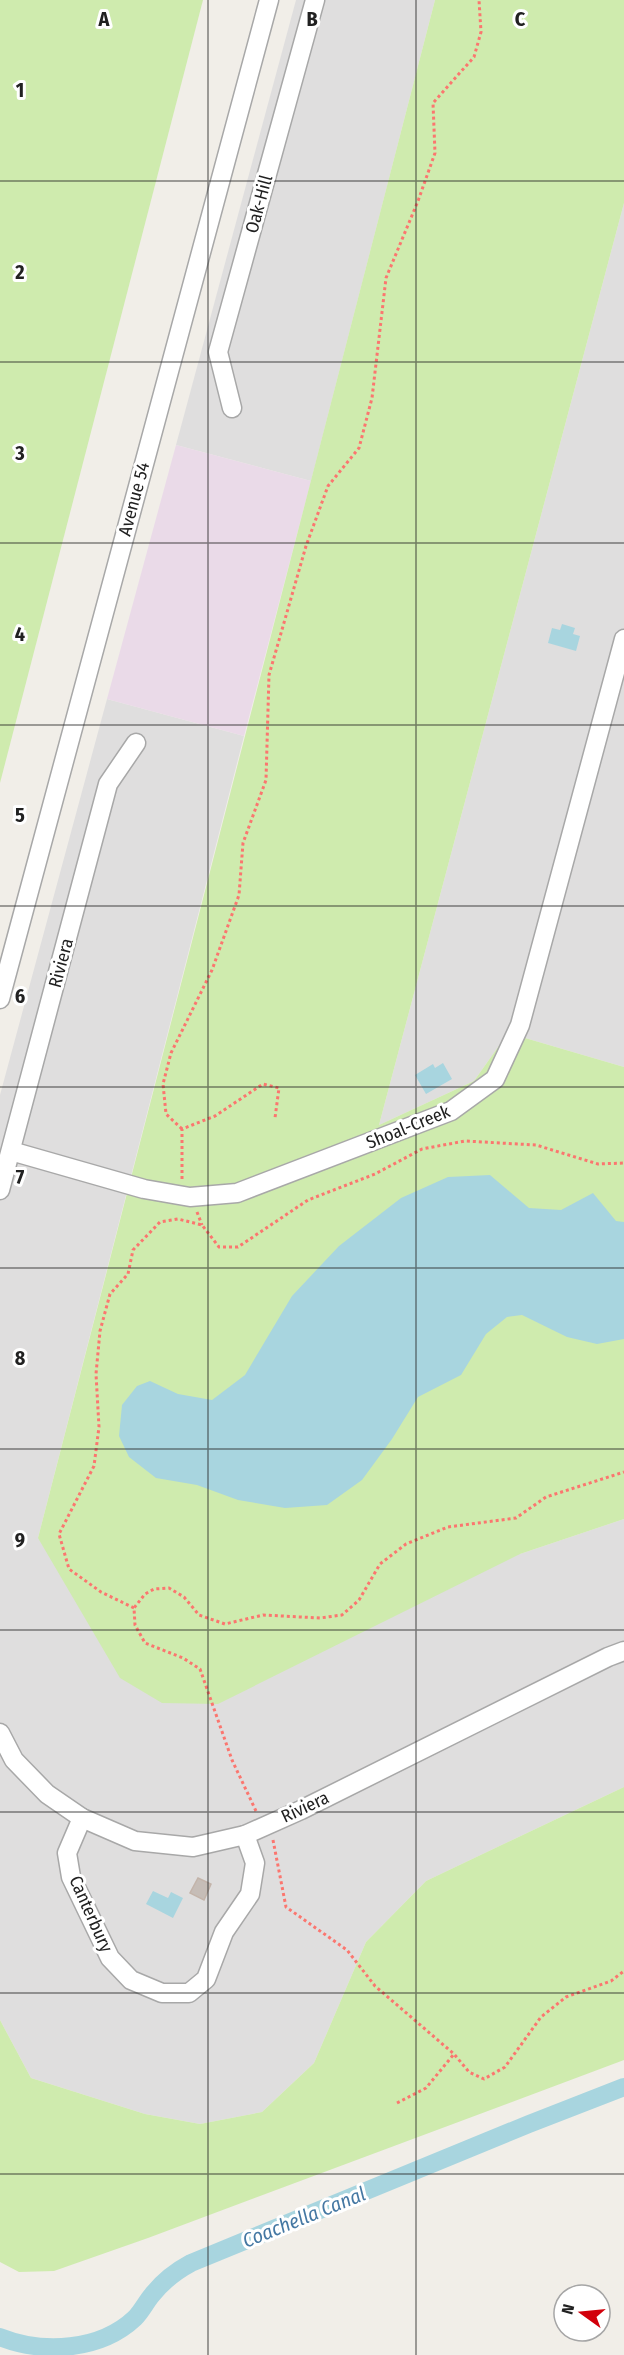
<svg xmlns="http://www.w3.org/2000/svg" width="624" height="2355" viewBox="0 0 624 2355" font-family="'Fira Sans Condensed',sans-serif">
<rect width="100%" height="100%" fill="#f1eee8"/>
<!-- residential -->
<g fill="#dfdede">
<path d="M296 0H435L311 481 176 445Z"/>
<path d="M624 203V1067L508 1033 474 1081 379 1125Z"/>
<path d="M107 699 244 736 38 1538 520 1554 624 1519V1787L426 1881 366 1942 314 2063 262 2112 200 2124 145 2114 31 2078 0 2020V1095Z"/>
</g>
<!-- industrial -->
<path fill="#eadae8" d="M176 445 311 481 244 736 107 699Z"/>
<!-- grass -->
<g fill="#cfebae">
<path d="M0 0H203L0 783Z"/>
<path d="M435 0H624V203L379 1125 474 1081 508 1033 624 1067V1519L520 1554 218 1704 162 1703 120 1678 38 1538Z"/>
<path d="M624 1787V2060L148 2238 54 2271 19 2272 0 2262V2020L31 2078 145 2114 200 2124 262 2112 314 2063 366 1942 426 1881Z"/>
</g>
<!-- water -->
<g fill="#a8d5df">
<path d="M562 624 575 628 573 634 580 636 576 651 548 643 552 628 560 630Z"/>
<path d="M443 1063 452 1079 426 1094 415 1075 433 1064 435 1068Z"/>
<path d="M490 1175 529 1208 561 1210 593 1193 616 1221 624 1222V1339L597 1344 567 1337 522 1315 507 1317 486 1334 461 1375 418 1397 392 1439 362 1480 327 1505 285 1508 238 1500 197 1485 156 1478 129 1457 119 1436 122 1405 137 1386 150 1381 178 1394 212 1400 245 1375 292 1296 339 1246 401 1198 448 1177Z"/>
<path d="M153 1891 168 1898 171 1892 183 1898 173 1918 146 1904Z"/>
</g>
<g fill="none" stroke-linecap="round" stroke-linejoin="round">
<!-- canal -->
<path stroke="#a8d5df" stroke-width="18" d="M0 2337C43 2354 100 2351 135 2318 142 2311 146 2302 152 2295 163 2281 176 2271 191 2263L529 2124 624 2087"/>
</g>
<!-- building -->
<path fill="#c6bdb7" stroke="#c3b4aa" stroke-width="1.5" d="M198 1878 211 1884 204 1900 190 1893Z"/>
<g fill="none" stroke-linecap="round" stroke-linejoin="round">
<!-- minor casing -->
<g stroke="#a8a8a8" stroke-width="21">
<g id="minor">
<path d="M232 408 218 352 315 0"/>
<path d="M0 999 269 0"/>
<path d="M11 1151 144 1189 190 1197 237 1193 451 1111 495 1079 520 1025 624 639"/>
<path d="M0 1190 108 784 136 743"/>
<path d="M0 1733 14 1760 47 1794 82 1818 135 1841 193 1847 245 1835 301 1810 608 1657 624 1651"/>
<path d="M82 1818 67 1853 71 1877 110 1958 131 1980 162 1993H189L206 1979 224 1932 250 1894 255 1863 245 1835"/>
</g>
</g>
<!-- path -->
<g stroke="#fb766f" stroke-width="3" stroke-dasharray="3 3" stroke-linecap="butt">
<path d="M182 1129 166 1114 163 1084 171 1053 212 970 239 895 243 843 266 780 269 675 306 546 328 486 359 448 372 398 386 278 418 201 435 153 433 103 474 57 481 32 479 0"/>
<path d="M182 1179V1129L215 1116 263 1084 279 1088 275 1118"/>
<path d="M197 1212 202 1225"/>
<path d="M134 1608 101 1592 69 1569 59 1534 94 1466 99 1427 96 1374 100 1331 110 1294 128 1274 133 1250 160 1222 178 1219 202 1225 219 1247H238L308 1200 375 1174 422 1149 465 1141 536 1145 598 1164 624 1163"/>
<path d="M256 1811 232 1760 200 1669 183 1658 145 1643 135 1625 134 1608 145 1594 154 1589 169 1588 184 1597 199 1615 225 1624 263 1615 320 1618 342 1615 359 1600 380 1564 406 1544 448 1527 516 1518 546 1497 624 1472"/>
<path d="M273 1840 286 1907 347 1950 375 1986 454 2054 469 2072 484 2079 505 2067 541 2017 566 1997 611 1981 624 1971"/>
<path d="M397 2103 426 2088 454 2054"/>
</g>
<!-- minor -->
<use href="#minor" stroke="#fff" stroke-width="18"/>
</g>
<!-- grid -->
<path fill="none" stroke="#212121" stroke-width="1.5" stroke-opacity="0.55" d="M208 0V2355M416 0V2355M0 181H624M0 362H624M0 543H624M0 725H624M0 906H624M0 1087H624M0 1268H624M0 1449H624M0 1630H624M0 1812H624M0 1993H624M0 2174H624"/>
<g text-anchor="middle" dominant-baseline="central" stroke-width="6" stroke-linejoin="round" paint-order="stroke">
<!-- street labels -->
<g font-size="18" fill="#212121" stroke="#fff">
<text transform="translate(259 204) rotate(-75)">Oak-Hill</text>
<text transform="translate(134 499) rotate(-75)">Avenue 54</text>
<text transform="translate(61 963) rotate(-75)">Riviera</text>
<text transform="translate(408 1127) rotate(-22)">Shoal-Creek</text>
<text transform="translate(305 1807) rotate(-25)">Riviera</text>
<text transform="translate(91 1914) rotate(66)">Canterbury</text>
</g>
<!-- water labels -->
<g font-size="20" font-style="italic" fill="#4578a3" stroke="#fff">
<text transform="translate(304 2217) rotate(-22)">Coachella Canal</text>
</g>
</g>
<g font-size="20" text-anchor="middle" font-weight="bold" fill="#212121" stroke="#fff" stroke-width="6" stroke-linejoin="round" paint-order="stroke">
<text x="104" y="26">A</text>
<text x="312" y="26">B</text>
<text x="520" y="26">C</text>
<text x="20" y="97">1</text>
<text x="20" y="279">2</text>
<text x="20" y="460">3</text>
<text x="20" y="641">4</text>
<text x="20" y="822">5</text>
<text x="20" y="1003">6</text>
<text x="20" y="1184">7</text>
<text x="20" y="1365">8</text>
<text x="20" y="1547">9</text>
</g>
<!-- north arrow -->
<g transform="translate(582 2313) rotate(285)"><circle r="28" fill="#ffffff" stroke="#a6a6a6" stroke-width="1.5"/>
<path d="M0-4.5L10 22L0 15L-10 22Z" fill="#d2000b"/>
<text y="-9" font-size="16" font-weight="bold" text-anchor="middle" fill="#212121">N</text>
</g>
</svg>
